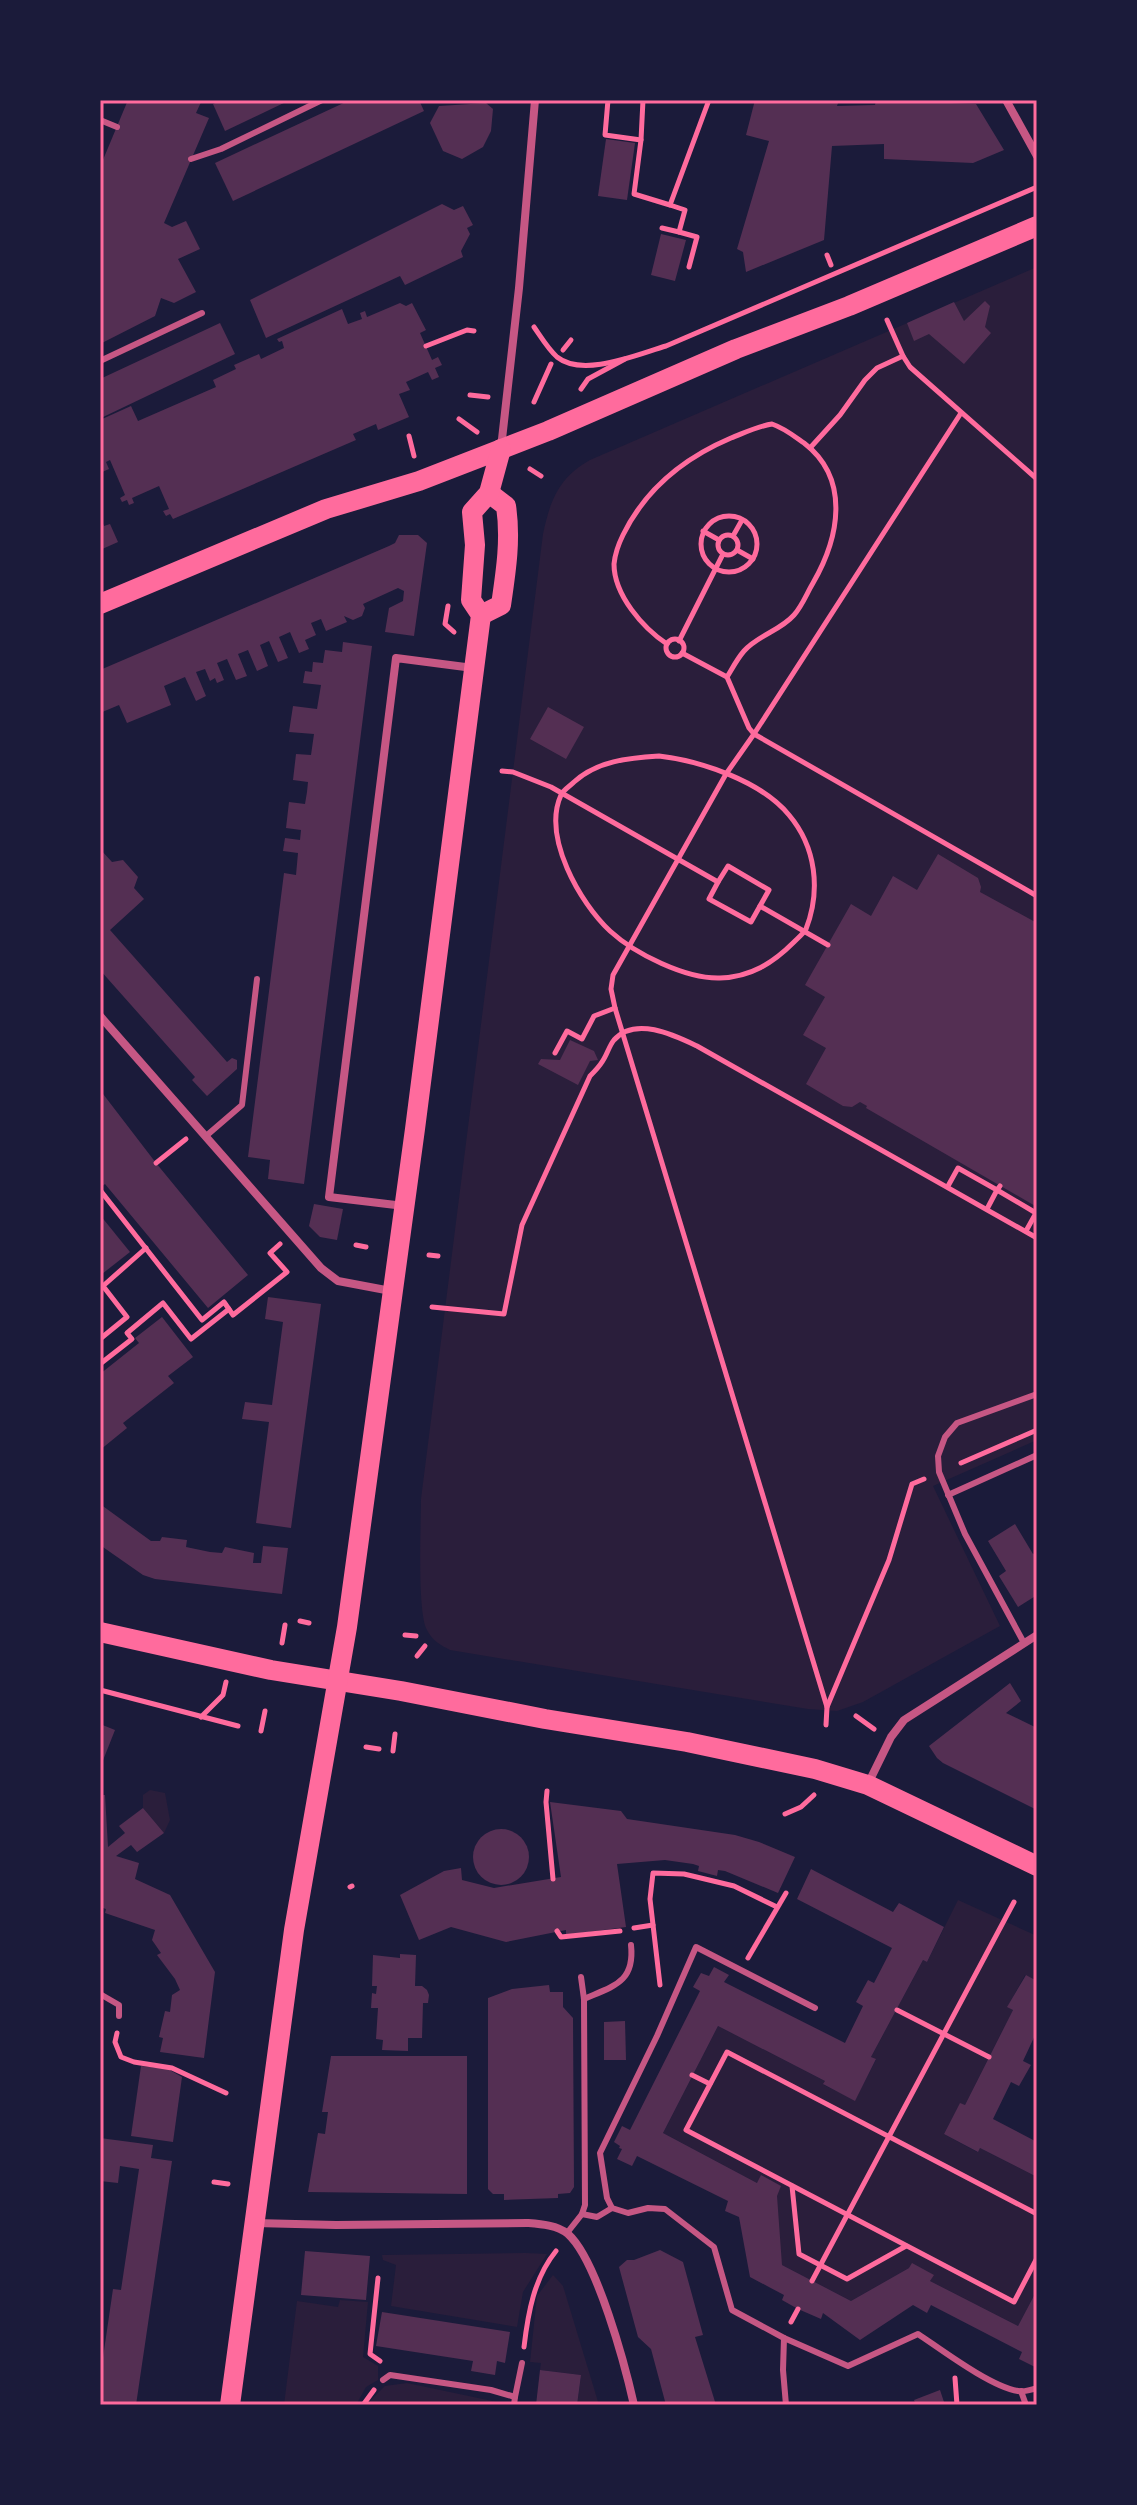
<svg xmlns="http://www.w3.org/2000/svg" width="1137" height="2505" viewBox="0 0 1137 2505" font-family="Literata,serif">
<rect width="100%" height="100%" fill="#1b1b3a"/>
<!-- green -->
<g fill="#2a1e3b">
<path d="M1037 267V1440L933 1486 1000 1626 863 1702 837 1711 808 1709 450 1650C440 1645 432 1640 427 1630 417 1612 421 1525 421 1499L543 534C550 501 559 477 590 460Z"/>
<path d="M150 1790 165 1793 170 1820 164 1833 143 1808V1795Z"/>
<path d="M958 1900 1037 1936V1981L1025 1975 1008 2006 1013 2010 965 2105 960 2104 944 2134 977 2152 980 2148 1037 2177V2290L1018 2326 930 2281 933 2275 909 2268 851 2301 782 2265 757 2183 663 2133 718 2026 825 2081 824 2085 855 2100 876 2060 871 2057 923 1960 927 1962Z"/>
<path d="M525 2253 547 2254 523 2292 517 2327 391 2306 396 2265 383 2260 382 2255Z"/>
<path d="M553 2275 563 2286 599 2405H577L581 2375 540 2370 541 2363 530 2362 537 2296Z"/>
<path d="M340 2300 368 2302 363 2357 378 2366V2380L366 2387 356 2405H284L297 2301 338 2307Z"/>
<path d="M407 2383 497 2402V2405H366L385 2386Z"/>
</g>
<!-- building -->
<g fill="#542f53">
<path d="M128 100H202L196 113 209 118 164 223 172 227 186 221 200 249 178 259 196 292 174 303 161 298 155 316 100 344V167Z"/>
<path d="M222 100H290L225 131 213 104Z"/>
<path d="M350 100H419L424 111 233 201 215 163Z"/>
<path d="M755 100H839L837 106 875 105 876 100 976 104 1004 150 973 163 884 159V144L832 146 824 240 746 272 743 252 737 249 769 141 746 135Z"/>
<path d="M486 103 493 109 491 131 483 147 462 159 443 151 430 123 439 106Z"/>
<path d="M606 139 635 143 627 200 598 196Z"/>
<path d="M442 204 454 210 463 206 473 225 467 228 470 234 461 251 463 257 405 285 400 276 266 338 250 300Z"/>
<path d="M661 234 686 240 675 281 651 275Z"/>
<path d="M985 301 990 306 985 327 991 333 964 364 929 334 914 341 907 323 954 302 964 321Z"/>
<path d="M400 303 406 306 412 303 426 330 420 333 432 360 438 357 442 365 435 368 439 377 432 380 428 372 406 382 410 390 399 394 409 417 378 430 376 424 353 434 356 440 173 519 170 514 166 516 163 511 169 509 159 486 132 498 134 503 129 505 127 500 122 502 120 498 125 495 110 460 106 462 109 469 100 473V420L131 406 138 421 216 387 213 380 236 369 234 365 259 354 261 359 284 348 282 341 279 342 277 339 342 309 348 324 362 319 360 313 365 311 367 317Z"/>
<path d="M220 323 235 354 101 418 100 379Z"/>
<path d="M100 517 104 526 110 524 118 542 100 550Z"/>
<path d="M399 535H418L427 543 414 636 385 632 389 608 403 601 404 591 398 588 363 604 365 608 362 616 353 620 344 616 347 622 326 631 321 619 311 623 316 635 305 640 309 649 299 653 290 632 279 637 288 658 278 662 269 641 260 645 268 666 257 671 248 650 238 654 247 676 236 680 227 659 217 663 224 680 217 683 215 678 210 681 205 669 196 672 206 696 196 701 185 677 164 686 171 705 127 723 119 705 100 713V670L389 546 395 543Z"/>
<path d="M343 642 372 646 304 1184 268 1179 270 1160 248 1157 284 873 296 875 298 853 283 851 285 838 300 840 301 830 286 828 289 802 305 804 307 792 308 782 293 780 296 754 311 755 314 734 289 732 293 706 317 709 321 685 303 683 305 671 312 672 313 662 323 663 325 650 342 652Z"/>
<path d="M548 707 584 727 566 759 530 739Z"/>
<path d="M100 849 112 862 123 860 138 877 134 888 144 899 110 930 227 1062 232 1058 237 1060V1069L207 1096 192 1080 195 1077 100 970Z"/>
<path d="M938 854 978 878 981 887 980 892 1037 923V1207L866 1108 867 1106 860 1102 852 1107 843 1106 806 1084 826 1048 803 1035 825 997 805 985 851 904 871 916 893 876 917 890Z"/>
<path d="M570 1040 594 1051 598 1060 590 1061 578 1085 538 1064 541 1059 560 1060Z"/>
<path d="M100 1090 156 1163 248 1275 208 1308 105 1184 100 1188Z"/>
<path d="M314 1204 343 1209 337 1240 320 1237 309 1226Z"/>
<path d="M100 1215 130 1252 102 1274 100 1272Z"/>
<path d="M268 1297 321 1304 291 1528 256 1523 269 1422 242 1419 245 1402 272 1405 283 1322 265 1319Z"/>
<path d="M162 1317 193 1357 168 1376 174 1383 123 1423 127 1428 100 1450V1374L139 1343 135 1338Z"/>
<path d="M100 1504 151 1541H160L162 1537 187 1540 186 1547 210 1552 222 1553 225 1547 254 1553 253 1563H261L263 1546 288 1548 282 1594 155 1579 143 1575 100 1545Z"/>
<path d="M1015 1524 1033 1554 1037 1552V1595L1018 1607 999 1576 1006 1571 988 1541Z"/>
<path d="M1010 1683 1021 1701 1006 1713 1037 1728V1810L943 1763 937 1758 929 1746Z"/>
<path d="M100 1724 115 1730 100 1768Z"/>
<path d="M100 1795H105L108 1847 125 1833 119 1826 143 1808 164 1833 137 1852 131 1845 116 1856 139 1863 135 1879 170 1895 215 1972 204 2058 160 2052 163 2038 159 2037 165 2011 170 2012 172 1995 180 1990 175 1979 157 1955 161 1953 152 1940 155 1930 105 1913 106 1909 100 1907Z"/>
<path d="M550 1802 621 1811 627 1819 735 1835 759 1842 795 1857 778 1893 725 1871 718 1870 717 1876 698 1871 699 1866 693 1864 665 1860 617 1864 626 1927 566 1935V1930L506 1942 451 1927 419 1940 400 1895 444 1871 461 1868 462 1880 494 1888 561 1877Z"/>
<circle cx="501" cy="1857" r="28"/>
<path d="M811 1869 893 1912 899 1903 944 1927 927 1962 923 1960 871 2057 876 2059 855 2101 823 2084 825 2081 718 2026 663 2133 757 2183 761 2175 781 2186 777 2196 782 2265 851 2301 909 2268 912 2263 934 2275 930 2281 1018 2326 1037 2290V2363L1035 2367 1019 2359 1022 2352 931 2305 927 2313 913 2305 860 2340 823 2313 821 2319 798 2309 782 2300 784 2295 750 2277 739 2217 725 2211 728 2201 637 2156 632 2166 617 2159 622 2149 619 2148 620 2146 614 2142 622 2126 630 2130 700 1991 693 1987 701 1973 709 1976 714 1967 729 1975 724 1982 845 2043 863 2006 856 2002 868 1980 874 1983 892 1948 797 1899Z"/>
<path d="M400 1954 416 1955 415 1986H422L427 1990 429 1995 428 2003H423L422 2038H408V2051L382 2050 383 2040 376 2039 378 2008H371L372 1993 376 1994 377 1986H372L373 1955 400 1958Z"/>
<path d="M1026 1975 1037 1981V2031L1023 2061 1031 2065 1019 2086 1011 2082 993 2119 1037 2142V2177L980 2148 978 2152 944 2134 960 2103 965 2105 1013 2010 1007 2007Z"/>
<path d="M549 1985 550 1992H563V2007L573 2018 574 2187 570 2193 558 2194V2198L504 2200V2194H493L488 2189V1998L512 1989Z"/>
<path d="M625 2021 626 2060H604V2022Z"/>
<path d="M331 2056H467V2194L308 2192 318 2133 325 2134 328 2112H322Z"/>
<path d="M141 2066 168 2069 182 2077 173 2142 131 2136Z"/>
<path d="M100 2138 153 2145 151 2158 172 2161 136 2405H100V2378L113 2289 121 2290 139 2169 120 2166 118 2183 100 2181Z"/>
<path d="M660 2250 683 2262 703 2335 695 2337 716 2405H666L651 2349 638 2337 619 2267 627 2260H634Z"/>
<path d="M305 2251 370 2256 366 2300 301 2295Z"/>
<path d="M382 2312 510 2332 505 2363 497 2361 495 2375 471 2371 473 2361 376 2346Z"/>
<path d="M540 2370 581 2375 577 2405H536Z"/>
<path d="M940 2390 945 2405H916L914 2400Z"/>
</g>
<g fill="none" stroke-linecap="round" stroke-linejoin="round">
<!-- path -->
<g stroke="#ff6b9d" stroke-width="5">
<path d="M608 100 605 135 641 140"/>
<path d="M643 100 641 140 634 194 670 205"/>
<path d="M662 228 679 232"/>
<path d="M827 255 831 265"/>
<path d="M689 267 697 237 679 232 685 210 670 205 709 100"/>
<path d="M887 320 903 356 910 367 1037 479"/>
<path d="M534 327C541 337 548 349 557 357 583 378 638 354 666 346L1037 187"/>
<path d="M426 346 467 330 474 331"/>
<path d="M563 350 571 340"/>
<path d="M581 389 588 379 625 359"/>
<path d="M470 395 488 397"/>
<path d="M534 402 551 364"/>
<path d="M459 419 477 432"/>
<path d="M409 436 414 456"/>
<path d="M810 448 840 415 865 380 877 368 903 356"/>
<path d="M530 469 541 476"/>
<circle cx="729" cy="544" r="28"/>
<path d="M703 531 719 540"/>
<circle cx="728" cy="545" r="10"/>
<path d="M733 536 742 520"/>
<path d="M737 550 753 559"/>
<path d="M448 606 445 624 454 632"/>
<circle cx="675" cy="648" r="9"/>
<path d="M679 641 723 554"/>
<path d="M667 644C643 628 614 595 614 564 615 554 619 543 623 535 646 488 684 458 731 438 744 433 758 426 772 424 784 428 794 436 804 443 851 479 839 538 813 583 807 593 802 606 794 615 780 631 758 635 744 651 737 659 732 669 727 677L749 728 754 734 961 413"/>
<path d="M682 653 727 677"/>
<path d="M659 756C701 761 761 781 789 815 816 847 821 890 806 929 803 934 798 938 794 942 773 963 751 977 720 978 686 979 635 954 610 931 580 903 542 837 561 795 563 790 570 786 574 782 597 761 628 758 659 756Z"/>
<path d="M502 771 513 772 551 787 718 882 728 866 769 890 760 906 828 945"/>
<path d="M718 882 709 899 751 922 760 906"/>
<path d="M555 1053 567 1031 582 1039 594 1016 615 1008"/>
<path d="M156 1163 186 1139"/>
<path d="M948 1186 958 1168 997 1190 1000 1186"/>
<path d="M100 1190 202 1320 224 1302 233 1315 287 1272 270 1253 280 1244"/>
<path d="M987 1209 997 1190 1036 1213 1026 1231"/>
<path d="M356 1245 366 1247"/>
<path d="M429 1255 438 1256"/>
<path d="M432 1307 504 1314 522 1225 590 1076C594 1072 599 1067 602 1062 607 1055 609 1046 614 1040 635 1016 674 1035 697 1046L1037 1238"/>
<path d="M100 1339 127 1317 103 1286 146 1248"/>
<path d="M100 1364 132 1339 127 1333 163 1303 191 1339 229 1309"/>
<path d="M961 1463 1037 1430"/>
<path d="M300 1621 309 1623"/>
<path d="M405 1635 416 1636"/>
<path d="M282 1643 285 1625"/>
<path d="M417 1656 425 1646"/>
<path d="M100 1690 238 1726"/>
<path d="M827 1707 615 1008 611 989 613 975 726 774 754 734 1037 896"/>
<path d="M856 1716 874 1729"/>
<path d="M201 1717 223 1695 226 1682"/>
<path d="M826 1725 827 1707 889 1560 912 1484 924 1479"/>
<path d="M261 1731 265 1711"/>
<path d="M366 1747 379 1749"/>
<path d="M393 1751 395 1734"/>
<path d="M547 1791 546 1802 553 1879"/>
<path d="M785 1814 801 1807 814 1795"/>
<path d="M350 1887 352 1886"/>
<path d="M634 1928 653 1925"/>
<path d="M557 1931 561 1937 620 1931"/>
<path d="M748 1958 786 1893"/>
<path d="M660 1985 650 1899 653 1873 684 1874 734 1886 777 1907"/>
<path d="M897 2010 989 2057"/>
<path d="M117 2033 115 2042 121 2057 134 2062 172 2068 226 2093"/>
<path d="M692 2075 710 2084"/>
<path d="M214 2182 228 2184"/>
<path d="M792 2186 799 2254 847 2279 906 2246"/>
<path d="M1037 2214 727 2052 686 2130 1014 2302 1037 2258"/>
<path d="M378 2278 370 2354 380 2361"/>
<path d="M812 2281 1014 1902"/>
<path d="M791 2322 798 2309"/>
<path d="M524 2347C528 2313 534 2278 556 2251"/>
<path d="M955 2378 957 2405"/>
<path d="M363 2405 374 2390"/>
</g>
<!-- service -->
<g stroke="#c65784" stroke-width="6">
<path d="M100 120 117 127"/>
<path d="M191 159 221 149 322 100"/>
<path d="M100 361 202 313"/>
<path d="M206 1136 242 1105 257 979"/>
<path d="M948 1495 1037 1455"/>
<path d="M1024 1643 965 1534 939 1472 938 1456 945 1437 957 1423 1037 1394"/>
<path d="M100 1994 119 2005V2016"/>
<path d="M584 1999C614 1986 635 1982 631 1945"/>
<path d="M582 2214 597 2217 612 2208"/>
<path d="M567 2233 582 2214 585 2205 584 1999 581 1977"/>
<path d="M784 2338 848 2366 918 2334C942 2350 991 2387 1018 2391 1024 2392 1031 2390 1037 2388"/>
<path d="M383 2380 390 2375 491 2390 515 2397 514 2405"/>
<path d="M1021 2391 1026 2405"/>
<path d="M515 2397 522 2363"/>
<path d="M786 2405 783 2370 784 2338 732 2310 714 2247 665 2209 648 2208 628 2213 612 2208 607 2198 600 2153 657 2036 696 1947 815 2008"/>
</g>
<!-- minor -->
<g stroke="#c65784" stroke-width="8">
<path d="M1006 100 1037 156"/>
<path d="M501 448 519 288 535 100"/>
<path d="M100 1016 321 1268 338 1281 391 1291"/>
<path d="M404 1206 329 1197 396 658 473 668"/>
<path d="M868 1784 891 1737 904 1720 1037 1635"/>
<path d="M255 2223 336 2225 527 2223C540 2224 557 2225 568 2234 597 2260 625 2365 634 2405"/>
</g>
<!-- primary -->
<g stroke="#ff6b9d" stroke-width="20">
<path d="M100 604 326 509 419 481 548 431 736 349 849 306 1037 226"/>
<path d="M481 615 501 605C506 571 511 539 506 506L489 493"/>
<path d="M100 1632 271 1670 401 1691 545 1719 687 1742 815 1769 868 1785 1037 1866"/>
<path d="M230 2405 294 1930 347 1627 415 1129 481 615 471 600 475 545 472 512 489 493 501 449"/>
</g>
</g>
<!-- border -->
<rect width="1137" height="2505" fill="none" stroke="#1b1b3a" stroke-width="204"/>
<rect x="102" y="102" width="933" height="2301" fill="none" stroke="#ff6b9d" stroke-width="3"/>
</svg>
